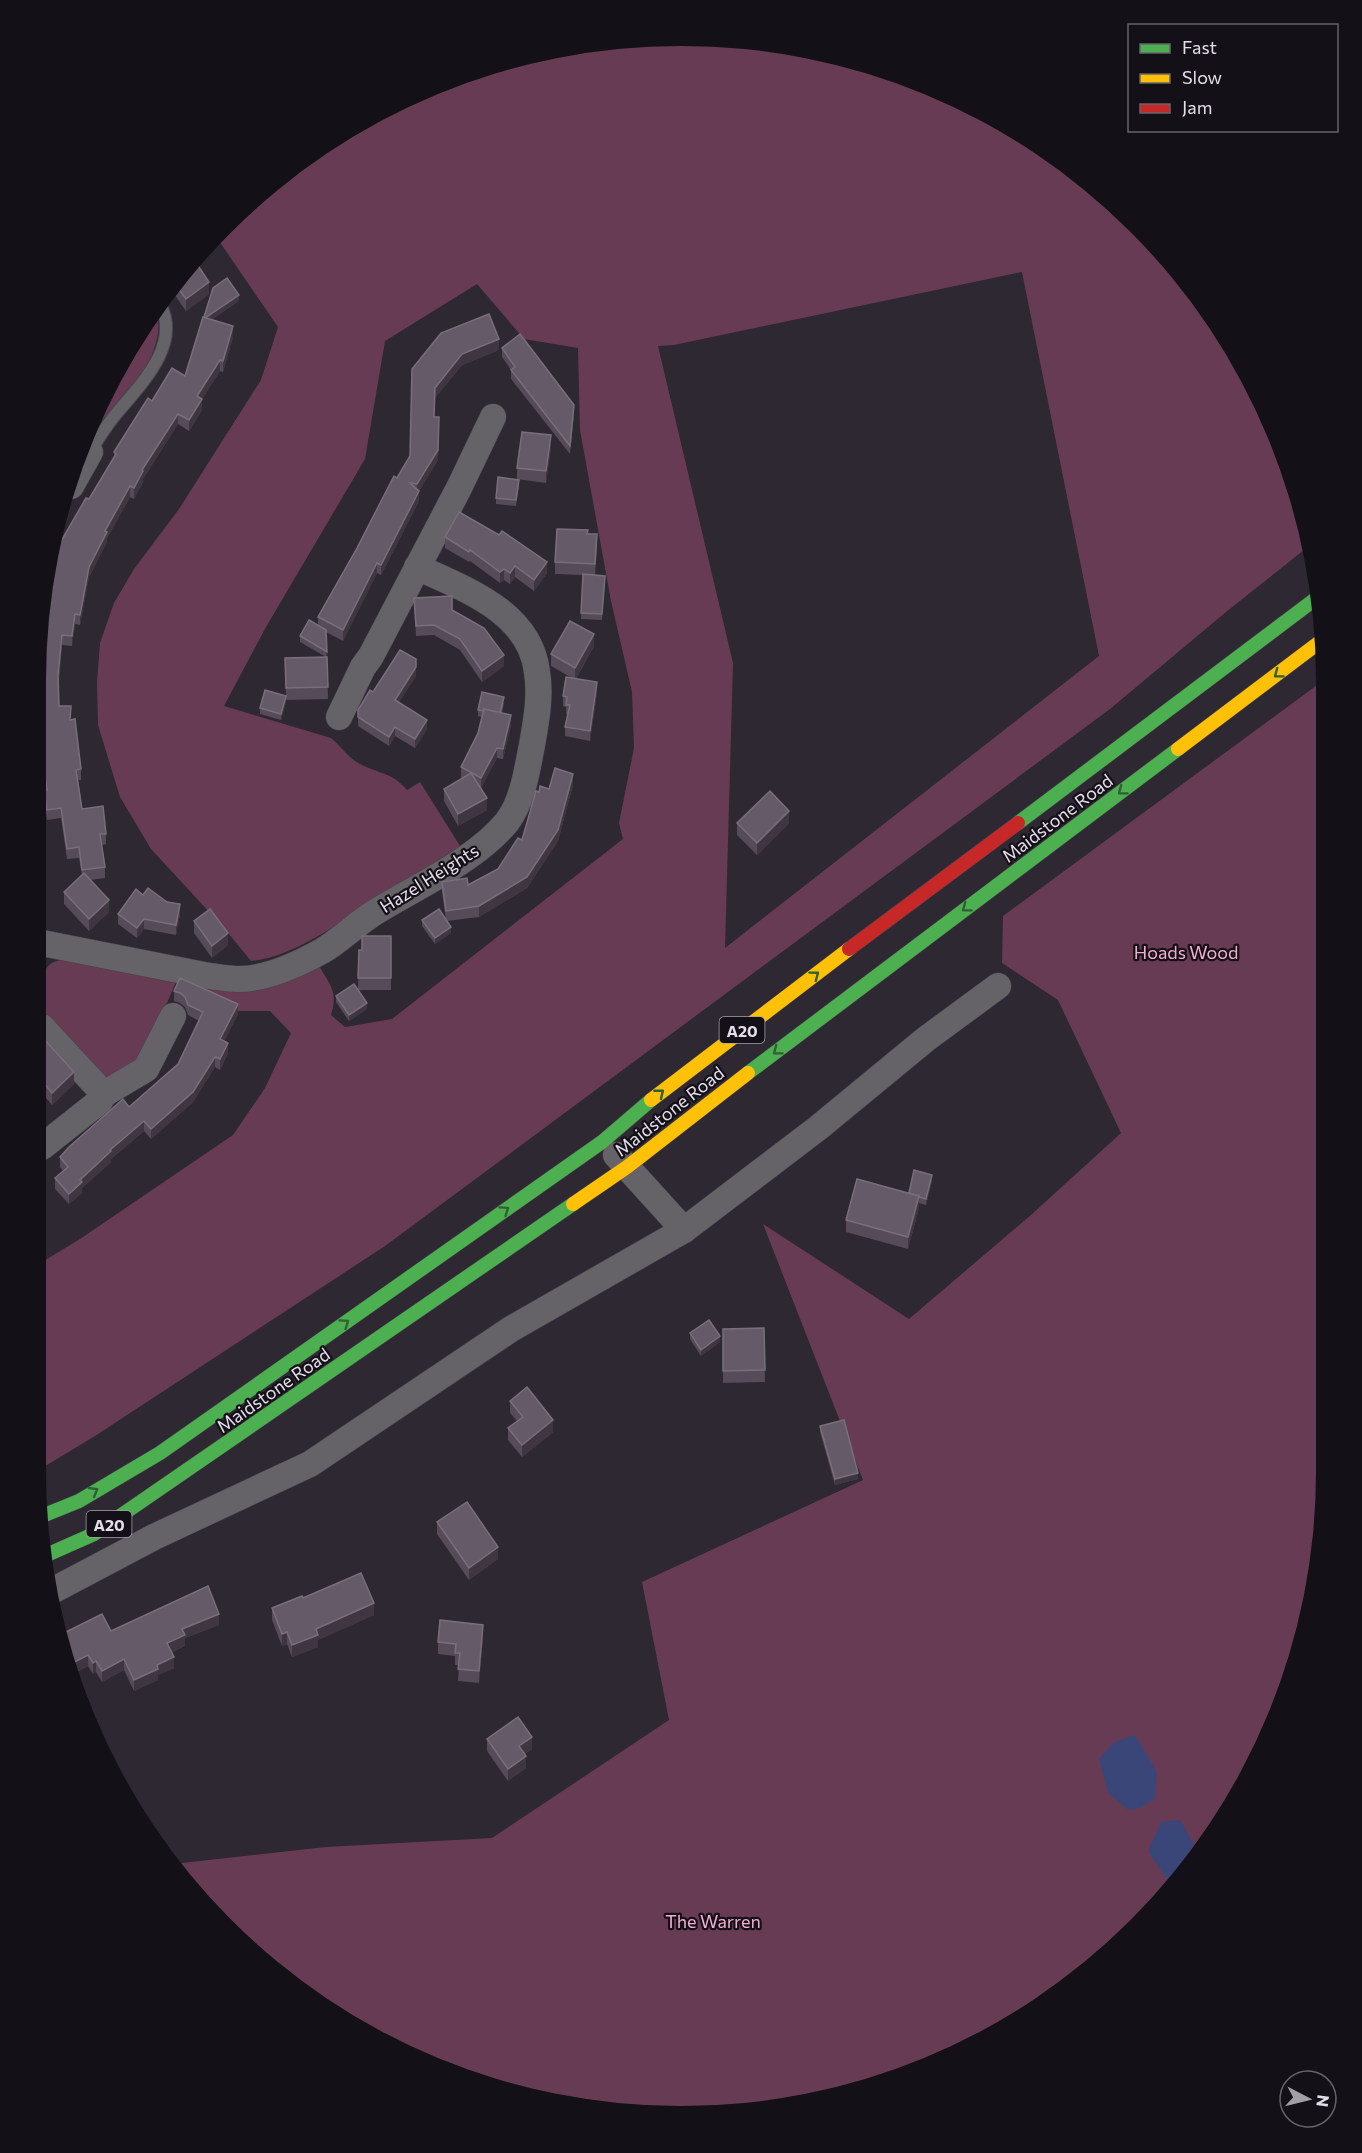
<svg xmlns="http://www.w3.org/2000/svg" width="1362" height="2153" viewBox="0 0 1362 2153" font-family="Commissioner,sans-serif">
<rect width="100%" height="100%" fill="#2d2832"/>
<!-- green -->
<g fill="#683b54" fill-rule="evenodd">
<path d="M724 37 848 58 967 103 1074 170 1166 256 1240 359 1304 514 1309 546 1226 612 1110 709 385 1246 95 1436 42 1468V1262L80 1239 233 1135 265 1088 291 1033 270 1011H232L204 989C251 992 278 990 319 966 331 986 338 992 331 1015L345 1027 392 1019 623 839 619 823 634 748 632 692 611 601 580 430 578 348 524 339 477 284 385 341 365 459 266 627 224 706 331 738C341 746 348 758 360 764 379 774 392 772 407 790L420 782 462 849C428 869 393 890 359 911 326 931 290 957 251 961L224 928 151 849 120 797 98 725 97 682 100 643 114 603 134 569 179 509 261 380 278 327 217 238 256 196 359 122 474 70 597 41ZM1022 272 1099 656 725 948 733 663 658 346 674 345Z"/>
<path d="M155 313C168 333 142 378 128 395 121 403 112 410 104 418 98 424 94 434 89 442L84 439 85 434Z"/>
<path d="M1324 680 1321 1556 1277 1719 1192 1865 1107 1957 1039 2008 966 2051 848 2095 681 2117 556 2105 473 2083 359 2031 288 1983 196 1898 170 1863 173 1864 326 1847 492 1838 669 1720 642 1582 863 1480 763 1224 909 1319 1031 1215 1121 1133 1058 1000 1002 963 1003 916Z"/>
<path d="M62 960 100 967 102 962 177 980 139 1067 131 1075 105 1078 42 1015C42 997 35 962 62 960Z"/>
</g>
<!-- water -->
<g fill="#3b4678">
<path d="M1135 1735 1157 1772 1155 1799 1140 1808 1128 1810 1108 1793 1099 1759 1114 1742Z"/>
<path d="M1180 1820 1199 1853 1192 1865 1172 1887 1148 1851 1161 1822Z"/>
</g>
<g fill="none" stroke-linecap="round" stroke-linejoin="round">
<!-- lane casing -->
<g stroke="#47434c" stroke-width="14">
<path id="lane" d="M90 452C98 439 106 426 116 414 140 385 182 345 160 304"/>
</g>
<!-- street casing -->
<g stroke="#47434c" stroke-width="27">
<g id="street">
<path d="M71 486 90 452"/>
<path d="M339 717 363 667 371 656 459 488 493 417"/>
<path d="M42 943 209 976C218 977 227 979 236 979 265 980 297 965 322 951 341 940 357 923 377 911 418 886 477 859 507 822 523 801 527 770 532 745 536 722 541 696 537 672 530 612 465 589 417 567"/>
<path d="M42 1027 104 1094"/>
<path d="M42 1147 100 1101 104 1094 146 1069 173 1016"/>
<path d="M616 1155 684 1230"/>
<path d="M50 1592 154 1537 310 1464 511 1329 684 1230 818 1128 926 1039 998 986"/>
</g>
</g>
<!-- fast casing -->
<g stroke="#47434c" stroke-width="15">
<g id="fast">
<path d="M1018 823 1318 597"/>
<path d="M748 1073 1178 749"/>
<path d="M42 1516 79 1501 160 1453 602 1142 651 1100"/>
<path d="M42 1557 94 1534 573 1204"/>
</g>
</g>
<!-- slow casing -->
<g stroke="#47434c" stroke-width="15">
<g id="slow">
<path d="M1178 749 1325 638"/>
<path d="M651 1100 849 949"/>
<path d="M573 1204 627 1167 748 1073"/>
</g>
</g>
<!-- jam casing -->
<g stroke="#47434c" stroke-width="15">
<path id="jam" d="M849 949 1018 823"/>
</g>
<!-- lane -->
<use href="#lane" stroke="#656268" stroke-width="12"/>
<!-- street -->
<use href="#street" stroke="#656268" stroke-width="26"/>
<!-- fast -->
<use href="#fast" stroke="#4caf50" stroke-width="14"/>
<!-- slow -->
<use href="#slow" stroke="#ffc107" stroke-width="14"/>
<!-- jam -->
<use href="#jam" stroke="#c62828" stroke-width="14"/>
</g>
<!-- wall -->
<g fill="#564b58">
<path d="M195 261 209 294 186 311 170 288Z"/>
<path d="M239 301 211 320 233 337 223 372 220 371 202 399V410L189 431 178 424 143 479V482L134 499 130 497 107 538V542L89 577 80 625 75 624 72 646 62 645 59 682V706L71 720 81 769V780H78L82 809 106 834V844L102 845 105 867V878L90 880 109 912 89 931 64 904V892L82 875 79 858 67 859 61 818 47 820 44 801V790H46L41 762V636L60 543 89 499 114 457V452L152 401 185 376 204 317Z"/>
<path d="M502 348 574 414 570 454 511 379V370L502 357Z"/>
<path d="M499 350 462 365 435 398 434 417 439 428 438 460 419 491V501L381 575 377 573 343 641 326 632 328 699 286 700 285 658 326 657 300 642V636L318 626V617L410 456 412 369Z"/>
<path d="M551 447 546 483 517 479V468Z"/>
<path d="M519 486 516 506 496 504V498Z"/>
<path d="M588 534 597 546 595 575 605 576 602 620 581 619 583 575 555 574V562Z"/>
<path d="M445 537 547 573 534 591 515 577 510 584 504 580 500 583 470 561 469 562 445 548Z"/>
<path d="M414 598 504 666 482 682 460 650 434 635 416 636Z"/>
<path d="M594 646 576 679 597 692 590 741 565 736V727L568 715 566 714V707L563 706V696L572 678 551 666V654Z"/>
<path d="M416 676 399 702 427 729 415 748 395 736 389 746 358 726V710L373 692Z"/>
<path d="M286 702 281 720 260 714V708Z"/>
<path d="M504 703 502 713 511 725 503 759 497 758 481 788 487 810 458 826 444 801V789L462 778 461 777V767L478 733 482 717 478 716V710Z"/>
<path d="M573 785 558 841 527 888 479 917 447 921 451 933 435 944 422 926V920H446L442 892V882L468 885 498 869 522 840 539 792 549 789Z"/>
<path d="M737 823H789L757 855 737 835Z"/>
<path d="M143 895 180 914 176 935 144 929 137 938 118 924V914Z"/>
<path d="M194 921 228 945 212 958 194 933Z"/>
<path d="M391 936V990H358L359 950H362Z"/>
<path d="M180 978 238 1014 224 1041 228 1053 220 1070 215 1067 193 1102 151 1139 144 1131 111 1159V1162L82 1188V1193L69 1204 55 1189V1178L63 1171 60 1167V1157L129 1107 178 1064 199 1021 188 1015 185 1007 180 1003 174 1001V991Z"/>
<path d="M336 996 367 1009 349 1021 336 1002Z"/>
<path d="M42 1037 74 1084 52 1105 42 1093Z"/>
<path d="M932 1181 926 1205 919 1203V1208L908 1249 846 1232V1220L909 1193Z"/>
<path d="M764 1328 765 1382 723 1383V1329Z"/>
<path d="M690 1333 720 1342 701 1356 690 1339Z"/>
<path d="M510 1401 553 1432 522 1457 508 1440V1428L517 1421 510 1413Z"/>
<path d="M820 1426 858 1479 835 1485 820 1432Z"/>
<path d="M437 1522 498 1559 469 1580 437 1534Z"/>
<path d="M303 1598 374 1615 318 1640V1647L292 1657 287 1644 282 1646 272 1620V1608Z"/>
<path d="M219 1625 185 1638V1646L172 1652 174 1668 158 1675V1680L134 1691 124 1670 102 1682 96 1672 93 1674 88 1666 69 1676 60 1635 111 1631Z"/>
<path d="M483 1637 479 1683 458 1681 459 1665H455V1656L438 1654V1642Z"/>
<path d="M487 1739 532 1749 525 1754 526 1768 508 1781 487 1751Z"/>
</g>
<!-- shaded-wall -->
<g fill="#3f3642">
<path d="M209 282V294L186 311V299Z"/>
<path d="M239 295V301L204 325V319Z"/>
<path d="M233 326V337L223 372V361Z"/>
<path d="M499 339V350L462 365 435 398V388L462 354Z"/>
<path d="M220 360V371L197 407V396Z"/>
<path d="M202 399V410L189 431V420Z"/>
<path d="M574 405V414L570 454V446Z"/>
<path d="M178 414V424L143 479V482L134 499V488L142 470Z"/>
<path d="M439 428 438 460 419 491V501L381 575V565L417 494V484Z"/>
<path d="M551 435V447L546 483V471Z"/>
<path d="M130 486V497L107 538V542L89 577 80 625V615L89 567 105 531Z"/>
<path d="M547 562V573L534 591V580Z"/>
<path d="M377 563V573L343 641V630Z"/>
<path d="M515 566V577L510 584V573Z"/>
<path d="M504 569V580L500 583V572Z"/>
<path d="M75 614V624L72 646V636Z"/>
<path d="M594 634V646L575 680V668Z"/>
<path d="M62 635V645L58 685V675Z"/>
<path d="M504 655V666L482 682V671Z"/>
<path d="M416 667V676L395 709V700Z"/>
<path d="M597 682V692L590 741V731Z"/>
<path d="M286 696V702L281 720V714Z"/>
<path d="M511 715V725L503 759V749Z"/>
<path d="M427 720V729L415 748V739Z"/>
<path d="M395 727V736L389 746V737Z"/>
<path d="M497 748V758L481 788V778Z"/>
<path d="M573 774V785L558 841 527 888 479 917V906Z"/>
<path d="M487 798V810L458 826V814Z"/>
<path d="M789 811V823L757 855V843Z"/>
<path d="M109 900V912L89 931V919Z"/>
<path d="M180 904V914L176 935V925Z"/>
<path d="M144 919V929L137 938V928Z"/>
<path d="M451 927V933L435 944V938Z"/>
<path d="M228 933V945L212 958V946Z"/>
<path d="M367 1003V1009L349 1021V1015Z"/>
<path d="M238 1004V1014L220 1050V1039Z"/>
<path d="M228 1043V1053L220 1070V1059Z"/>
<path d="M215 1057V1067L193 1102 151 1139V1129Z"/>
<path d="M74 1072V1084L52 1105V1093Z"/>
<path d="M144 1121V1131L111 1159V1162L82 1188V1193L69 1204V1194L80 1180 110 1150Z"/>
<path d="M932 1175V1181L926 1205V1199Z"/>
<path d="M919 1196V1208L908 1249V1237Z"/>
<path d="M44 1236V1246L42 1248V1238Z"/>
<path d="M720 1336V1342L701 1356V1350Z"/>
<path d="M553 1420V1432L522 1457V1445Z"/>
<path d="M858 1473V1479L835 1485V1479Z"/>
<path d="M498 1547V1559L469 1580V1568Z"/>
<path d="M374 1603V1615L318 1640V1647L292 1657V1645L316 1629Z"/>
<path d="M219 1614V1625L185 1638V1646L167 1654V1643L182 1629Z"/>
<path d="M483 1625V1637L479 1683V1671Z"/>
<path d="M287 1632V1644L282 1646V1634Z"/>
<path d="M88 1655V1666L69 1676 67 1666Z"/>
<path d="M174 1657V1668L158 1675V1680L134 1691V1680L157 1665Z"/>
<path d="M124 1659V1670L102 1682V1671Z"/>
<path d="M96 1661V1672L93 1674V1663Z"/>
<path d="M532 1737V1749L519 1758V1746Z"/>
<path d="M526 1756V1768L508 1781V1769Z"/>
</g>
<!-- building -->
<g fill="#655b68" stroke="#796f7c" stroke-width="1.5">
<path d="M195 261 209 282 186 299 174 283Z"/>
<path d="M227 278 239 295 205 318 204 317 213 288Z"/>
<path d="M489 314 499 339 462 354 435 388 434 417H439L438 450 417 484 410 483 419 491 381 565 377 563 343 630 318 617 357 548 394 476 397 478 410 456 412 369 441 333Z"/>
<path d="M203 317 233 326 223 361 220 360 197 396 202 399 189 420 178 414 142 470 143 471 134 488 130 486 105 531 107 532 89 567 80 615 75 614 72 636 62 635 58 675 59 706H71L70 720 75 719 81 769 76 770 82 809 103 806 106 834H100L105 867 82 870 79 847 67 849 61 808 47 810 44 790H47L41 751V636L43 608 51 562 58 542 60 543 86 498 89 499 116 454 114 452 148 398 152 401 172 368 185 376Z"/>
<path d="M520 334 574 405 570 446 511 370 515 367 502 348Z"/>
<path d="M522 432 551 435 546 471 517 468Z"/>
<path d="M498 477 519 480 516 500 496 498Z"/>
<path d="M459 512 499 535 502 531 547 562 534 580 515 566 510 573 504 569 500 572 470 550 469 552 445 537Z"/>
<path d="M557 529 588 530 587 534H597L595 564 555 562Z"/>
<path d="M583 574 605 576 602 614 581 613Z"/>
<path d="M452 596V610L484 628 504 655 482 671 460 639 434 625 416 626 414 598Z"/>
<path d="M309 620 326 630 327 652 300 636Z"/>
<path d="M570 621 594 634 575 668 551 654Z"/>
<path d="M400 650 416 659V667L395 700 427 720 415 739 395 727 389 737 358 717V710L370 690 373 692Z"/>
<path d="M327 657 328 687 286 688 285 658Z"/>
<path d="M566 677 597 682 590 731 565 727 570 705H566L567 697 563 696Z"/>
<path d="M265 690 286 696 281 714 260 708Z"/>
<path d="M482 692 504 697 500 713 484 709V711L478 710Z"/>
<path d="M484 709 511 715 503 749 497 748 481 778 461 767 478 733Z"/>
<path d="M555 768 573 774 558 830 527 877 479 906 446 911 442 882 467 878 468 885 498 869 518 838 522 840 536 791 539 792 540 786 549 789Z"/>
<path d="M471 773 487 798 458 814 444 789Z"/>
<path d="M770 791 789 811 757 843 737 823Z"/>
<path d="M84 873 109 900 89 919 64 892Z"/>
<path d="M148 888 167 902 180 904 176 925 144 919 137 928 118 914 136 889 143 895Z"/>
<path d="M210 909 228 933 212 946 194 921Z"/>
<path d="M439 909 451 927 435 938 422 920Z"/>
<path d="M362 936H391V978H358L359 950H362Z"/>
<path d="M180 978 238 1004 220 1039 228 1043 220 1059 215 1057 193 1092 151 1129 144 1121 110 1150 111 1151 80 1180 82 1182 69 1194 55 1178 68 1167 60 1157 69 1147 123 1099 129 1107 178 1064 203 1012 188 1005 185 997 180 993 174 991Z"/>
<path d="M354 984 367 1003 349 1015 336 996Z"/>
<path d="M42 1037 74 1072 52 1093 42 1081Z"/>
<path d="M914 1170 932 1175 926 1199 919 1197V1196L909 1193Z"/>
<path d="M857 1179 919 1196 908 1237 846 1220Z"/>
<path d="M709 1320 720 1336 701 1350 690 1333Z"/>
<path d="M764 1328 765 1370 723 1371V1329Z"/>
<path d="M527 1387 553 1420 522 1445 508 1428 523 1417 510 1401Z"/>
<path d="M844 1420 858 1473 835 1479 820 1426Z"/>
<path d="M467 1502 498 1547 469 1568 437 1522Z"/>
<path d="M361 1573 374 1603 316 1629 318 1635 292 1645 287 1632 282 1634 272 1608 302 1596 303 1598Z"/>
<path d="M208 1586 219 1614 182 1629 185 1635 167 1643 174 1657 157 1665 158 1669 134 1680 124 1659 102 1671 96 1661 93 1663 88 1655 67 1666 60 1635 102 1614 111 1631Z"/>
<path d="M440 1620 483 1625 479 1671 458 1669 460 1653H455L456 1644 438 1642Z"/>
<path d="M518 1717 532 1737 519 1746 526 1756 508 1769 487 1739Z"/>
</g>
<!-- one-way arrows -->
<defs><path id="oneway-chevron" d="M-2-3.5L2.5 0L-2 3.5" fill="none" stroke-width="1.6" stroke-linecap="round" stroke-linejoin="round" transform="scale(1.5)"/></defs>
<g stroke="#306034">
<use href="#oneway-chevron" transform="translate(1278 674) rotate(143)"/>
<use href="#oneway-chevron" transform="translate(1122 791) rotate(143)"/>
<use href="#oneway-chevron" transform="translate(966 908) rotate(143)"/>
<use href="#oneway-chevron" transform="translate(815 975) rotate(-37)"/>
<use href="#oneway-chevron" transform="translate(777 1051) rotate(143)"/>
<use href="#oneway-chevron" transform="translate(660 1093) rotate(-39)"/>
<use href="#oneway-chevron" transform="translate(505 1210) rotate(-35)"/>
<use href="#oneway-chevron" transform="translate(345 1323) rotate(-35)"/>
<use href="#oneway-chevron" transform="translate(94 1491) rotate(-30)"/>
</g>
<g text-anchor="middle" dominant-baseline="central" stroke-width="4.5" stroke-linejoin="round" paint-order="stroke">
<!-- shield labels -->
<g fill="#141017" stroke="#a6a0ab" stroke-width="1.5">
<rect x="719.5" y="1017" width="45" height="26" rx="4.5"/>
<rect x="86.5" y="1511" width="45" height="26" rx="4.5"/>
</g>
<g font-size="16" font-weight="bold" fill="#e4deea">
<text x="742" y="1030">A20</text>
<text x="109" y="1524">A20</text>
</g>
<!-- street labels -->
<g font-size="18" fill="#e4deea" stroke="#141017">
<text transform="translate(1057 818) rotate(-37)">Maidstone Road</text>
<text transform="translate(429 878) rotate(-32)">Hazel Heights</text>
<text transform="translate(669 1111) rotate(-38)">Maidstone Road</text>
<text transform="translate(273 1390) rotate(-35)">Maidstone Road</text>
</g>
<!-- park labels -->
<g font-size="18" fill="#f5acd1" stroke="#141017">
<text x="1186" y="952">Hoads Wood</text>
<text x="713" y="1921">The Warren</text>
</g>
</g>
<!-- crop -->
<path d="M0 0H1362V2153H0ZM680 46H682A634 634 0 0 1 1316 680V1472A634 634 0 0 1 682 2106H680A634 634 0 0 1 46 1472V680A634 634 0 0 1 680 46Z" fill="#141017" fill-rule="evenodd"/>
<!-- legend -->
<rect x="1128" y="24" width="210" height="108" fill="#141017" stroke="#67626b" stroke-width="1.5"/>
<rect x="1140" y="44" width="30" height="9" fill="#4caf50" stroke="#67626b" stroke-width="1.5"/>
<text x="1182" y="54" font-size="18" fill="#e4deea">Fast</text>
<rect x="1140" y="74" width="30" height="9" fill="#ffc107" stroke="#67626b" stroke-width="1.5"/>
<text x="1182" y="84" font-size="18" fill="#e4deea">Slow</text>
<rect x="1140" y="104" width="30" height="9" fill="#c62828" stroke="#67626b" stroke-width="1.5"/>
<text x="1182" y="114" font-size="18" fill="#e4deea">Jam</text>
<!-- north arrow -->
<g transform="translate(1308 2099) rotate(97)"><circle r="28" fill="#141017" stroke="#67626b" stroke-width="1.5"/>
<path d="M0-4.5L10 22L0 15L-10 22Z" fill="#a49eaa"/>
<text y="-9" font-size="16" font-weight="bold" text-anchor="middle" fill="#e4deea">N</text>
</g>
</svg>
